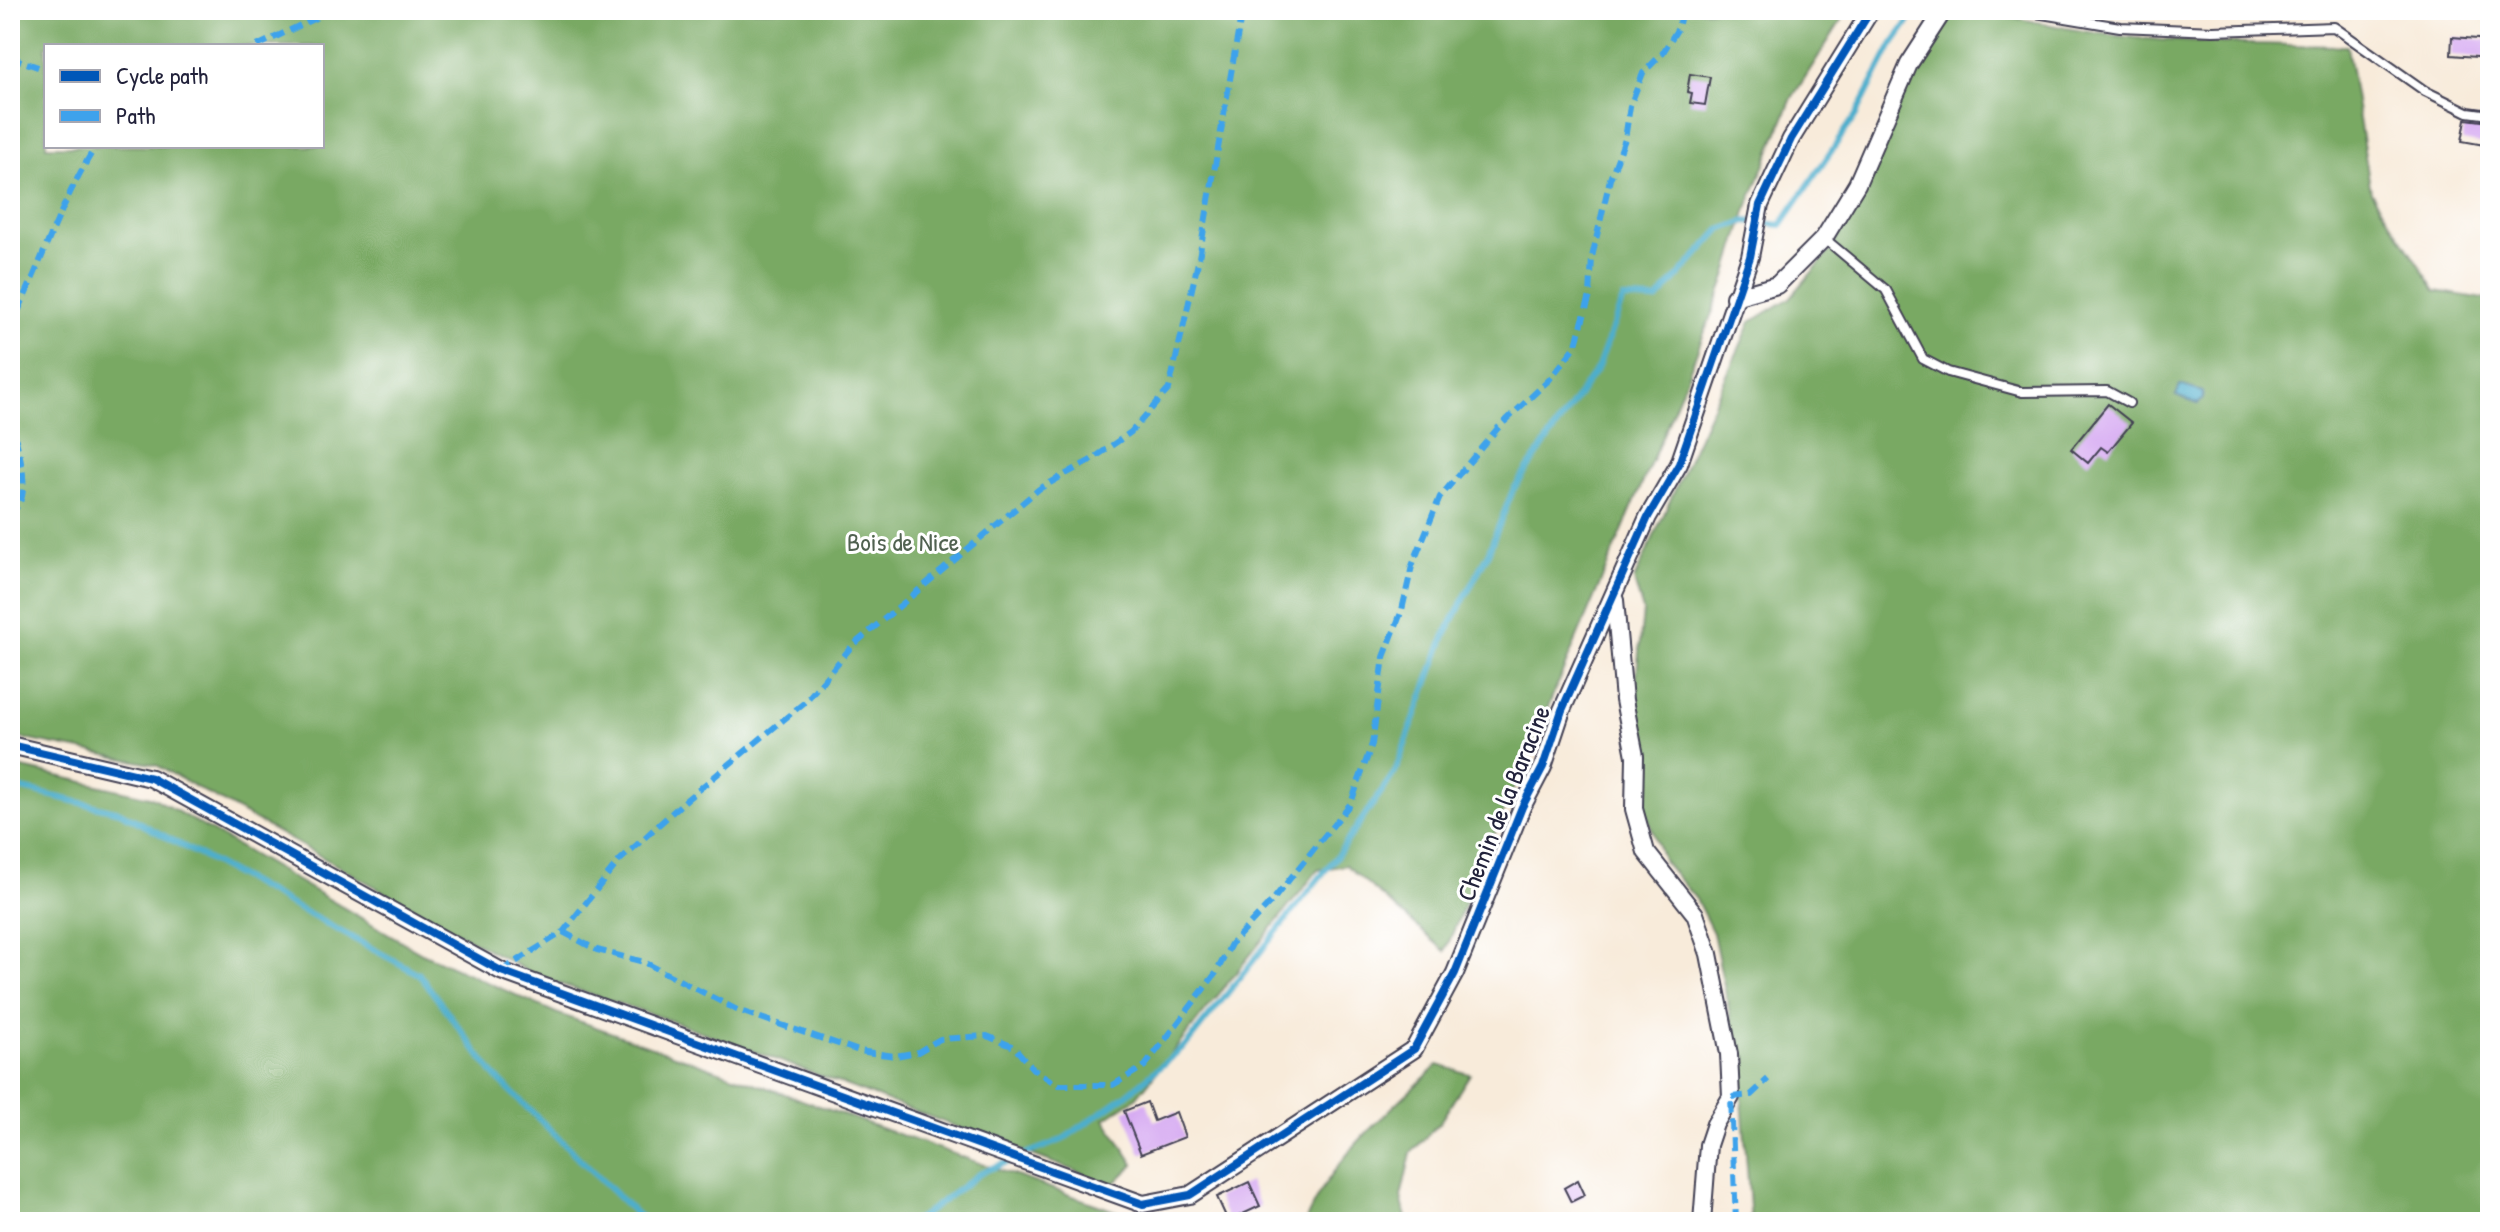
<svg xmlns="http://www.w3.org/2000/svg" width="2500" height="1232" viewBox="0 0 2500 1232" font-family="'Patrick Hand',sans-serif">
<rect width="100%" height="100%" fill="#fff"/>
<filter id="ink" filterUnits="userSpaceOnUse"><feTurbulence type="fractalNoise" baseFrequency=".0125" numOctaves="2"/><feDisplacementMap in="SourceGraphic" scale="16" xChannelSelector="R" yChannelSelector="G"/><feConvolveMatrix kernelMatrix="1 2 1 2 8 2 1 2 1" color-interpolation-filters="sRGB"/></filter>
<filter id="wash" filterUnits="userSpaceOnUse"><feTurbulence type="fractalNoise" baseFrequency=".006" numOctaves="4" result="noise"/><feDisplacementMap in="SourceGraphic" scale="32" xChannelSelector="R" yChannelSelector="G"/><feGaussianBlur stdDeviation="1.8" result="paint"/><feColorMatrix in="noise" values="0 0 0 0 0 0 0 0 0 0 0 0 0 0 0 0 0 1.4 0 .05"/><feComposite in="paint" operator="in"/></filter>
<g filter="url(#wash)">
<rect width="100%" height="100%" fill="#f8ebda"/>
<!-- forest -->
<g fill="#79a963" stroke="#4e664f" stroke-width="2" fill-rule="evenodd">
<path d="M10 10H1848L1792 98 1748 205 1725 280 1685 382 1445 951 1346 865 1318 870 1136 1098 1105 1119 1134 1164 1113 1185 678 1023 536 976 156 765 10 736ZM46 46H322V146H46Z"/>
<path d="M1955 10C2001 12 2044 25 2089 32 2174 45 2261 44 2347 46L2371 192 2436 291 2490 300V1222H1751L1739 1058 1713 933 1696 899 1664 862 1646 812 1645 749 1634 703 1643 611 1634 580 1751 322 1790 298 1832 249 1927 39Z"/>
<path d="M10 765 154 798 422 953 556 1013 1146 1222H10Z"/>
<path d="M1438 1065 1470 1074 1440 1122 1411 1153 1401 1197 1407 1222H1305C1332 1157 1388 1112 1438 1065Z"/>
</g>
<!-- water -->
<path fill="#4daecc" stroke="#386884" stroke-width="2" d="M2180 385 2202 392 2203 399 2198 404 2176 396Z"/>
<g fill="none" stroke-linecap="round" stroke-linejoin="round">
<!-- stream -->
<g stroke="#4daecc" stroke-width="6">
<path d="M10 786 120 812 419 974 495 1076 635 1213 649 1222"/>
<path d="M1023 1155 1062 1140 1126 1095 1187 1044 1336 857 1395 772 1445 635 1488 553 1513 490 1598 367 1623 299 1657 300 1720 230 1746 221 1781 225 1856 115 1892 45 1917 10"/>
<path d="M914 1222 982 1172 1013 1160"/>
</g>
</g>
<g id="blocks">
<!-- building -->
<g fill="#d7acf2">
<path d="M2452 37 2490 40V58L2451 55Z"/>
<path d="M1690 74 1710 77 1705 105 1690 103 1692 93 1687 92Z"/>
<path d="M2466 119 2490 122V146L2462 141Z"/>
<path d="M2108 404 2132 423 2108 452 2101 447 2088 463 2071 449Z"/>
<path d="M1147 1102 1154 1121 1176 1112 1185 1137 1141 1154 1124 1111Z"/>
<path d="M1578 1180 1585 1195 1571 1202 1564 1188Z"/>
<path d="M1249 1182 1260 1206 1228 1221 1217 1197Z"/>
</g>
</g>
</g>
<g filter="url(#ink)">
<use href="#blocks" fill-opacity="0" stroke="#424053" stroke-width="2"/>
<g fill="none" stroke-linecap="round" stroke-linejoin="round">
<!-- service casing -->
<g stroke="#424053" stroke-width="12">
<g id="service">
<path d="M2017 10 2120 27 2213 31 2334 27 2425 91 2468 112 2490 115"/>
<path d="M1824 238 1886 290 1923 359 1948 372 2022 392 2107 391 2129 403"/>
</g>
</g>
<!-- minor casing -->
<g stroke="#424053" stroke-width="20">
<g id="minor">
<path d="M1734 297 1777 285 1824 238 1857 184 1909 64 1944 10"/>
<path d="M1615 600 1624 700 1635 756 1634 809 1646 852 1695 914 1709 954 1729 1054 1731 1097 1715 1124 1708 1145 1702 1222"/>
<path d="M10 745 151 778 501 971 1143 1204 1190 1195 1414 1049 1455 973 1522 807 1543 767 1562 710 1648 517 1679 464 1750 257 1760 205 1791 139 1871 10"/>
</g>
</g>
<!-- service -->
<use href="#service" stroke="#fff" stroke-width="8"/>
<!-- minor -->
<use href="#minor" stroke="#fff" stroke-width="16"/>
<!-- quiet -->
<g stroke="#3ea2ec" stroke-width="6" stroke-dasharray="12 6" stroke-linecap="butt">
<path d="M257 46 332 10"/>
<path d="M10 57 46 70"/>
<path d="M10 328C40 268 59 204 96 146"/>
<path d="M10 419C16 444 37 497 10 513"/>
<path d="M563 932 597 950 644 962 737 1010 859 1051 895 1056 918 1052 940 1039 987 1036 1014 1047 1033 1069 1058 1085H1113L1145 1066 1216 973 1231 944 1272 901 1351 803 1372 744 1384 657 1402 610 1412 566 1440 497 1498 428 1550 379 1575 347 1590 296 1592 257 1610 179 1625 139 1630 106 1643 73 1662 54 1678 28 1682 10"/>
<path d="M501 971 563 932 619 861 686 800 805 702 852 646 1039 489 1091 460 1131 432 1169 389 1199 258 1242 10"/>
<path d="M1736 1222 1731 1097 1751 1095 1768 1079"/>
</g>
<!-- cycleway casing -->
<g stroke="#fff" stroke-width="13">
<path id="cycleway" d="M10 745 151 778 501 971 1143 1204 1190 1195 1414 1049 1455 973 1522 807 1543 767 1562 710 1648 517 1679 464 1750 257 1760 205 1791 139 1871 10"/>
</g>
<!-- cycleway -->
<use href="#cycleway" stroke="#0057b8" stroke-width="8"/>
</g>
</g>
<g text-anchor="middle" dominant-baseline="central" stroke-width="6" stroke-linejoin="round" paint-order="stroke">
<!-- park labels -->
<g font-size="26" fill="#516251" stroke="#fff">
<text x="903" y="541">Bois de Nice</text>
</g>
<!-- street labels -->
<g font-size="26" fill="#22223b" stroke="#fff">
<text transform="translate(1503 803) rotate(-68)">Chemin de la Baracine</text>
</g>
</g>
<!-- margin -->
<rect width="2500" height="1232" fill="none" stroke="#fff" stroke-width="40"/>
<!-- legend -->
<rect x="44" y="44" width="280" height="104" fill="#ffffff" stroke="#a7a7b1" stroke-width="2"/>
<rect x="60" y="70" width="40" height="12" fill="#0057b8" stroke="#a7a7b1" stroke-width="2"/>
<text x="116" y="84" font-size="24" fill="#22223b">Cycle path</text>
<rect x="60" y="110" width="40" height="12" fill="#3ea2ec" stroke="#a7a7b1" stroke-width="2"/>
<text x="116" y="124" font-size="24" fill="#22223b">Path</text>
</svg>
